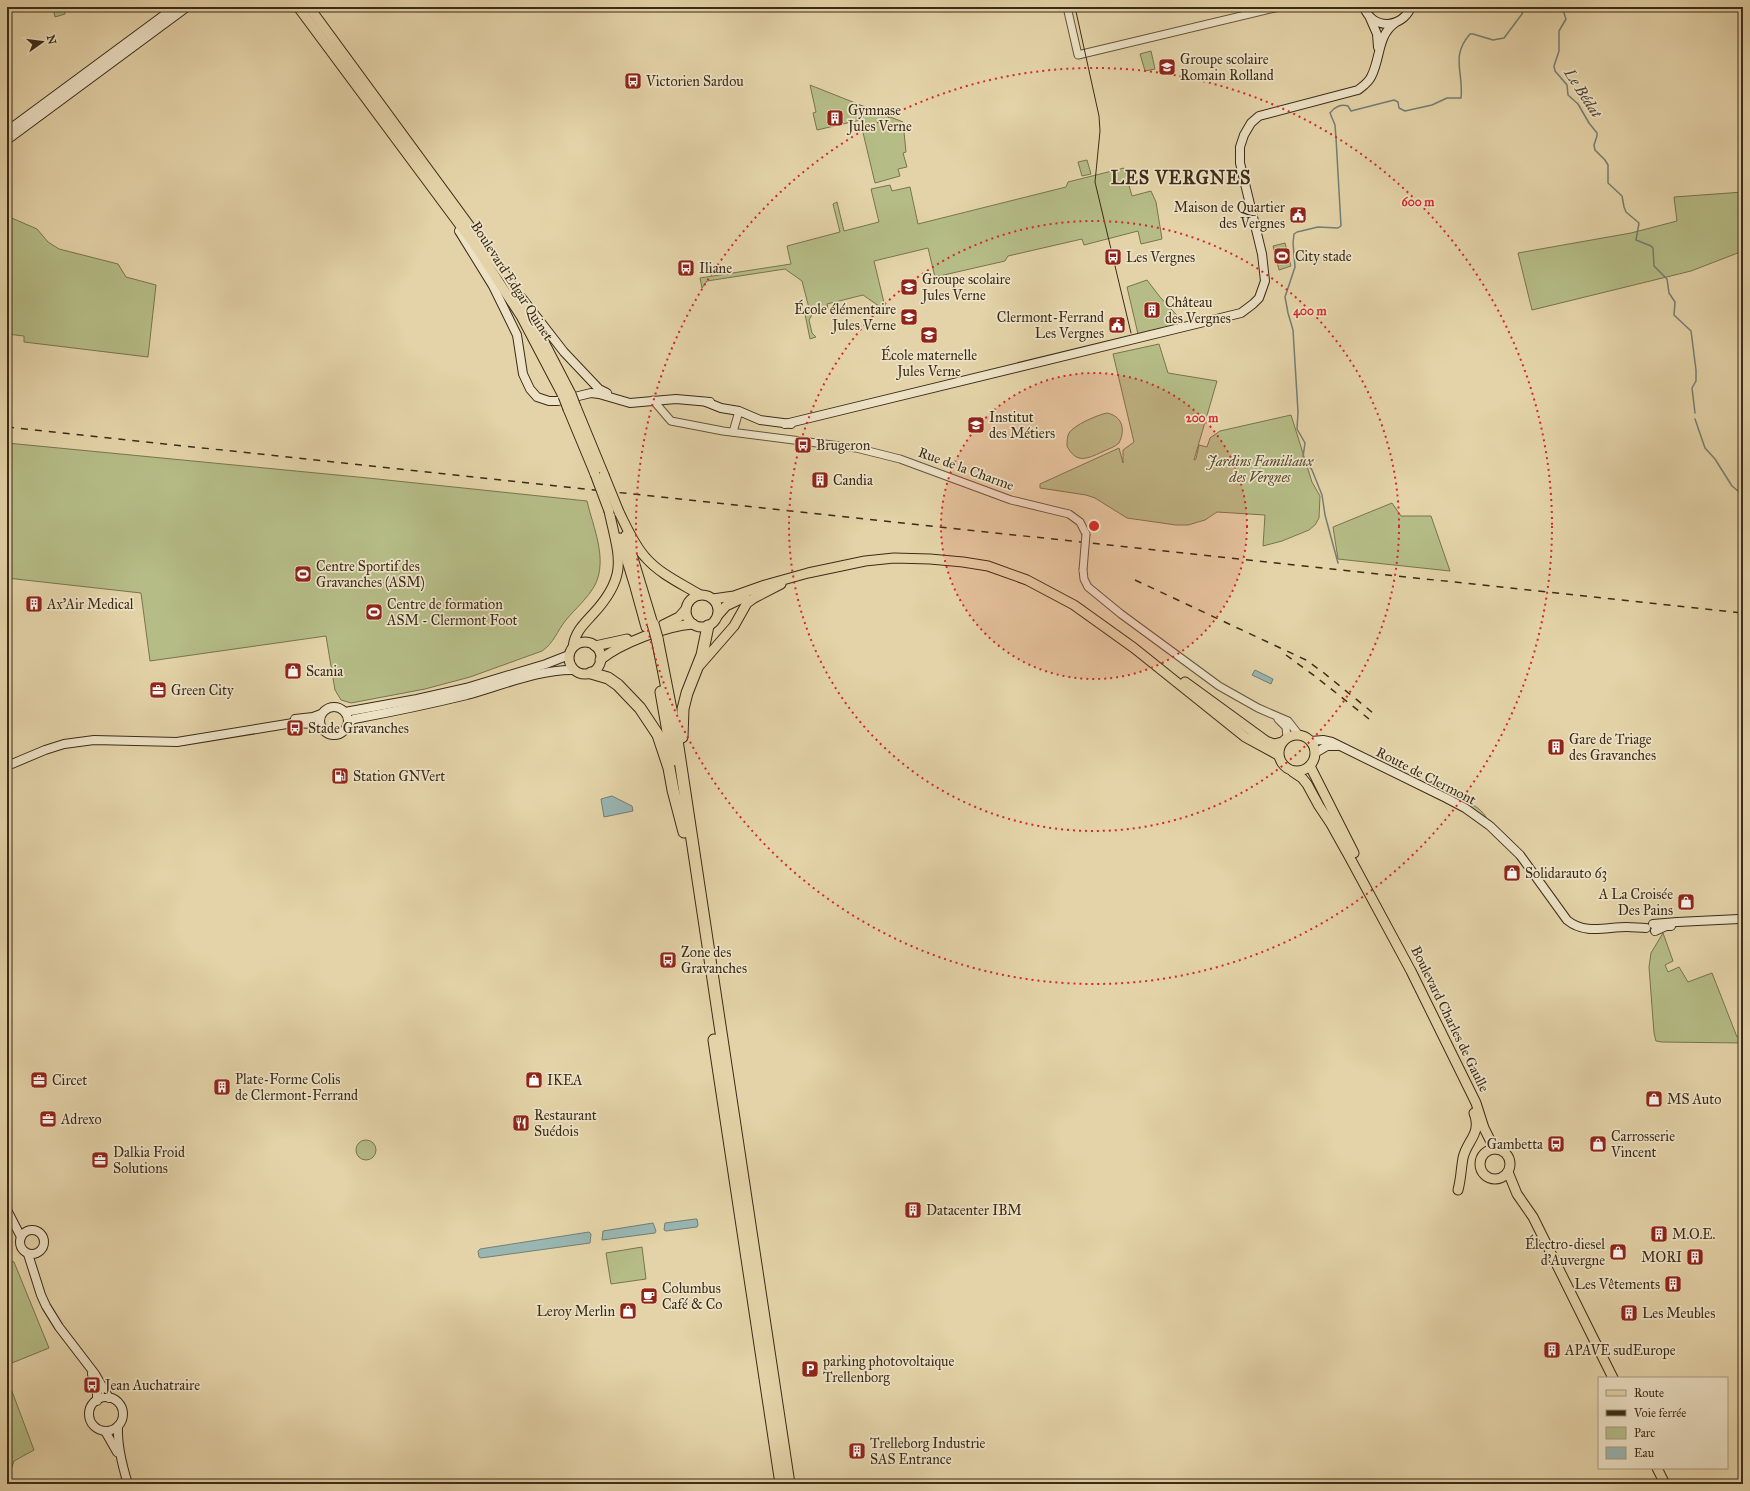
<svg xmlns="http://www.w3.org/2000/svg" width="1750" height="1491" viewBox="0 0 1750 1491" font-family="'IM FELL Great Primer',serif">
<rect width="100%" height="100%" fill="#e4d3a8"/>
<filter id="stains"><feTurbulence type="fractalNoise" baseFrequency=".005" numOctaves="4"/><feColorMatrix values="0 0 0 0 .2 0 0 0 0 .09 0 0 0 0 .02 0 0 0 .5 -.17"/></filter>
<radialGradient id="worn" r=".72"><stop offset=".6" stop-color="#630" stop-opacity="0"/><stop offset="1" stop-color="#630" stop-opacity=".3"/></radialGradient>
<!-- green -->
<g fill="#b5bc86" stroke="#78744f">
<path d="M53 7H64L65 14 55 17Z"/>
<path d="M1151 51 1155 69 1145 71 1140 54Z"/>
<path d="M810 85 903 122 906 152 903 153 907 167 898 169 900 176 875 183 860 120 817 130 813 113 816 112Z"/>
<path d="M1087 160 1091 174 1082 176 1078 162Z"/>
<path d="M1124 168 1132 196 1151 191 1156 202 1162 239 1141 244 1138 231 1084 245 1082 239 1008 256 1005 261 935 277 928 248 874 261 886 311 863 295 827 304 828 309 813 313 809 320 812 333 816 337 810 339 805 314 809 308 802 281 785 269 707 281 702 288 700 278 791 264 787 246 840 232 833 204 837 202 844 231 879 222 871 189 890 185 892 191 910 187 918 224 1066 187 1068 182Z"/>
<path d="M1743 192V251L1691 271 1532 310 1518 253 1631 233 1677 221 1674 197Z"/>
<path d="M7 216 37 229 48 242 59 249 118 264 126 277 156 285 148 357 24 342V336L7 334Z"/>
<path d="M1285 243 1291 266 1279 270 1273 246Z"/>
<path d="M1147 280 1160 297 1184 323 1138 334 1127 287Z"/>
<path d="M1159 344 1168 373 1217 381 1194 460 1196 459 1199 445 1207 447 1210 438 1220 431 1291 415 1312 482 1320 496 1319 518 1315 525 1309 530 1282 541 1263 546 1265 515 1217 512 1205 520 1188 525H1176L1127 518 1095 498 1086 495 1040 488V484L1119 448 1123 463V450L1134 442 1113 354Z"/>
<path d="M1107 413C1122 416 1126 429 1119 443 1115 447 1108 449 1102 452 1087 459 1076 464 1067 446 1067 441 1067 437 1069 433 1074 425 1097 415 1107 413Z"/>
<path d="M7 443 368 478 587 501C593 527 608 559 595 585 588 598 575 609 566 620 557 631 554 643 542 651L470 677 425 689 351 703 341 700 335 690 326 636 150 661 141 593 7 578Z"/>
<path d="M1392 503 1401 516H1431L1450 571 1338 559 1333 527Z"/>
<path d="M1462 801C1472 803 1480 808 1486 817H1484L1461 802Z"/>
<path d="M1663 933 1673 961 1665 965 1668 972 1679 967 1688 982 1712 973 1737 1037 1741 1036 1743 1043 1662 1042 1656 1041 1654 1033 1649 967 1651 953Z"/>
<circle cx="366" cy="1150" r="10"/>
<path d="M642 1247 646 1279 611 1284 606 1253Z"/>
<path d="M7 1260 14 1262 49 1348 7 1365Z"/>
<path d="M7 1378 34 1450 14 1461 12 1467 7 1470Z"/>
</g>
<!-- water -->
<g fill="#99b6b2" stroke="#737e74">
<path d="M1255 670 1273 679 1271 684 1252 675Z"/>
<path d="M612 796 632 806 633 811 604 817 601 799Z"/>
<path d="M695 1219H697L698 1225 697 1227 666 1231 664 1230 665 1223Z"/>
<path d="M653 1223 656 1231 655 1233 602 1240 603 1231Z"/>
<path d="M589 1232 591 1234 590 1243 481 1258 479 1257 478 1251 480 1249Z"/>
</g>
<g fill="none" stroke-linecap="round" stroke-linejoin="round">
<!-- stream -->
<g stroke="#737e74" stroke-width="1.5">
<path d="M1562 7 1566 19 1559 31V51L1554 66 1555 71 1567 85 1568 95 1578 104 1589 123 1597 133V136L1594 145 1595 150 1605 160 1608 165V183L1622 196 1624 207 1626 212 1639 223 1636 240 1651 246 1653 248 1654 266 1667 279 1669 293 1675 302 1674 315 1691 331 1696 370V381L1692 388 1695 413"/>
<path d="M1695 419 1705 448 1715 459 1732 486 1743 495"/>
<path d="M1338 563 1325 515 1322 495 1312 470 1303 457 1305 443 1297 429 1298 412 1293 330 1288 313 1285 297 1295 267 1293 243 1294 234 1297 232 1318 227 1338 228 1341 226 1336 138 1335 125 1330 113C1334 107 1341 104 1348 106L1351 111 1394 100 1398 102 1399 108 1405 111 1432 105 1447 98H1461C1464 72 1450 57 1470 34H1473L1493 40 1504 38 1522 14 1524 7"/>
</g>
<!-- tertiary casing -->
<g stroke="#65553c" stroke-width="9">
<g id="tertiary">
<path d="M1067 7 1078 55 1279 7"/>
<path d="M653 400 671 421 723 431 856 448 900 459 1011 500 1069 514 1080 522 1086 534"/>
<path d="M733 432 739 411"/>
<path d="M1083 570 1084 579 1088 587 1121 614 1219 686 1258 708 1288 721 1299 735"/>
<path d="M1278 719 1286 727 1287 738"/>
</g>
</g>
<!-- secondary casing -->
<g stroke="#3b2b18" stroke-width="10">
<g id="secondary">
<path d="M1364 7C1372 30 1402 29 1411 7"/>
<path d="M1370 18 1377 34 1378 47"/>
<path d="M7 131 175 7"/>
<path d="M7 140 187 7"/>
<path d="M459 231 493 286 517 335 523 374 530 389 537 397 549 401H558L591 393 599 394 630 403 676 399 710 402"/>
<path d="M522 298 564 352 599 389 607 393"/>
<path d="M706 402 721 408 739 411 760 420 791 424"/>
<path d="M785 424 1241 313 1253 304 1259 298 1265 281 1262 254 1240 163V147L1244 135 1251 123 1259 116 1358 90C1363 86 1368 83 1371 77 1381 58 1377 36 1395 23"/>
<circle cx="334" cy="721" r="14"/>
<path d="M345 712 417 699 466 688 546 664 569 655"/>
<path d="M295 719 313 717 321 714"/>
<path d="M348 723 354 719C392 712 430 704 467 695 500 686 540 669 574 670"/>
<path d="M1311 741 1323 740 1332 742 1446 798 1465 808 1490 826 1520 855 1567 920C1585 935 1606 927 1627 927 1634 927 1640 928 1646 928"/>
<path d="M1315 753 1327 746H1337"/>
<path d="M7 766 45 750 64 744 94 740 177 742 293 723 313 724 320 727"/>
<path d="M1653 924 1677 922 1739 919"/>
<path d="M1655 931 1666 926H1671"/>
<path d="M7 1210 21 1237"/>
<circle cx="32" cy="1242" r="12"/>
<path d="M28 1254 41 1295 46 1306 59 1327 95 1374 109 1398"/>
<path d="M92 1374 97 1391V1401"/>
<circle cx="106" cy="1414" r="17"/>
<path d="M118 1426C117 1446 122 1465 128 1484"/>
<path d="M105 1431 117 1452"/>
</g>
</g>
<!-- primary casing -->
<g stroke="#3b2b18" stroke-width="11">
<g id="primary">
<path d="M298 7 474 244 521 316 563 396"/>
<path d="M309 7 507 277 543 340 571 394"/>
<path d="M576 407 604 475"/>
<path d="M568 409 595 474"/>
<path d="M619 512C627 528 634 545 646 558 660 574 682 584 700 595"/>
<path d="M626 535 653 624"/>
<path d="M620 538 635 587 646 627"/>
<circle cx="702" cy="611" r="16"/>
<path d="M713 599 734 596 765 585 808 573 865 561 894 558 930 559 963 562 988 566 1027 580 1074 605 1134 648 1245 737 1278 755"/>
<path d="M718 615 726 606 745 597"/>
<path d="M663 625 679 617 686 609"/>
<circle cx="585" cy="658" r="16"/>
<path d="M595 646 627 639"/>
<path d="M573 647C575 632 583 625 593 614 629 575 619 557 609 511"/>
<path d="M600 660C621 643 666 626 693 624"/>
<path d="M700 665 734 626 747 603 754 598 781 584"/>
<path d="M1185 682 1266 741 1274 744 1282 742"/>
<circle cx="1297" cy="753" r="18"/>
<path d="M1310 766 1354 853"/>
<path d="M1293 772 1302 778 1307 784 1319 806 1331 824 1350 858 1411 971 1476 1103 1484 1128 1492 1144 1497 1149"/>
<circle cx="1495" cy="1164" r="15"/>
<path d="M1508 1172 1517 1194 1533 1217 1613 1378"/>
<path d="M1458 1190C1461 1179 1461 1169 1463 1158 1467 1140 1482 1134 1474 1113"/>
<path d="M1657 1468 1665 1484"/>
</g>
</g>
<!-- motorway casing -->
<g stroke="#3b2b18" stroke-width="13">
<g id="motorway">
<path d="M657 638 677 740 789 1484"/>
<path d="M591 673 608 678 618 685 640 708 658 735 669 768 673 790 684 832"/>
<path d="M661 692 673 760"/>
<path d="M682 737 683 709 687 693 702 655 708 626"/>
<path d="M714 1040 781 1484"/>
</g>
</g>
<!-- tertiary -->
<use href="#tertiary" stroke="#ede2c6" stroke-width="7"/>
<!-- secondary -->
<use href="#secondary" stroke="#ede2c6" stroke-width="8"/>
<!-- primary -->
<use href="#primary" stroke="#e4d3a8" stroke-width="9"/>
<!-- motorway -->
<use href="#motorway" stroke="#e4d3a8" stroke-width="11"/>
<!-- tram -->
<path stroke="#3b2b18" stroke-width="1" d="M1075 7 1099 116 1100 131 1095 182 1131 333"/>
<!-- rail -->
<g stroke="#3b2b18" stroke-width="1.5" stroke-dasharray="7 7" stroke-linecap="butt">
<path d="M7 427 1743 613"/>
<path d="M1135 580 1306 660 1324 673 1373 713"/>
<path d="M1286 655 1316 677 1369 719"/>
</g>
<!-- tertiary-bridge casing -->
<g stroke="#65553c" stroke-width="9" stroke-linecap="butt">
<path id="tertiary-bridge" d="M1083 570 1086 534"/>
</g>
<!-- primary-bridge casing -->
<g stroke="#3b2b18" stroke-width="11" stroke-linecap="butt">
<g id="primary-bridge">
<path d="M571 394 576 407"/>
<path d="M563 396 568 409"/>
<path d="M595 474 609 511"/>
<path d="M604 475 619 512"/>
</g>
</g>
<!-- motorway-bridge casing -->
<g stroke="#3b2b18" stroke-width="13" stroke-linecap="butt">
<path id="motorway-bridge" d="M653 624 657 638"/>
</g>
<!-- tertiary-bridge -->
<use href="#tertiary-bridge" stroke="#ede2c6" stroke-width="7"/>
<!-- primary-bridge -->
<use href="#primary-bridge" stroke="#e4d3a8" stroke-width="9"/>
<!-- motorway-bridge -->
<use href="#motorway-bridge" stroke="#e4d3a8" stroke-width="11"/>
</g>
<!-- distance rings -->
<circle cx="1094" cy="526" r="153" fill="#d62828" fill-opacity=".12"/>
<g fill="none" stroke="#d62828" stroke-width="2" stroke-dasharray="2 4">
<circle cx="1094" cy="526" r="153"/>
<circle cx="1094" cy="526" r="305"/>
<circle cx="1094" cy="526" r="458"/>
</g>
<!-- icons -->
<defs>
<g id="school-square" transform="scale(0.9)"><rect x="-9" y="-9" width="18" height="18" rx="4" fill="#8f2418" stroke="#ede2c6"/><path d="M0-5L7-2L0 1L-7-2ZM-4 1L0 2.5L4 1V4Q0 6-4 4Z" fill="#fff"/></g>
<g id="bus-square" transform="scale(0.9)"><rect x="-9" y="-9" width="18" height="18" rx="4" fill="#8f2418" stroke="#ede2c6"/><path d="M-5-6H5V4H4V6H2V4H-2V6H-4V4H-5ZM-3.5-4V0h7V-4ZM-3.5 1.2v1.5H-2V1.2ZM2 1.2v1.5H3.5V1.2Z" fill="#fff"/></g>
<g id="building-square" transform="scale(0.9)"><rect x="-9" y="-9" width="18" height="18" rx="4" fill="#8f2418" stroke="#ede2c6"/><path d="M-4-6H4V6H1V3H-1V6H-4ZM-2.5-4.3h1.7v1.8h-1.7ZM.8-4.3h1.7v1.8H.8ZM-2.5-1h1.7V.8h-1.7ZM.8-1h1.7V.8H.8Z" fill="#fff"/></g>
<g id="civic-square" transform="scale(0.9)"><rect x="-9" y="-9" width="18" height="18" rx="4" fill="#8f2418" stroke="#ede2c6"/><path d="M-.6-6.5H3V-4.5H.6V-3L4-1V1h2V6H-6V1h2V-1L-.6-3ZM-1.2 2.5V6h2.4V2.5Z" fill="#fff"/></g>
<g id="stadium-square" transform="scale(0.9)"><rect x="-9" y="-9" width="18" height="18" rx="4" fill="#8f2418" stroke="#ede2c6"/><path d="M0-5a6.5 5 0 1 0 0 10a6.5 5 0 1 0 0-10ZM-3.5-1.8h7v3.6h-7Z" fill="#fff"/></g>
<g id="shop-square" transform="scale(0.9)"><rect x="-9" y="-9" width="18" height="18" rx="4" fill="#8f2418" stroke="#ede2c6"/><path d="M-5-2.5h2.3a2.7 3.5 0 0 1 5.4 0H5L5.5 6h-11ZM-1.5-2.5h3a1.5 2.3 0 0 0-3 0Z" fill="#fff"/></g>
<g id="office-square" transform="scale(0.9)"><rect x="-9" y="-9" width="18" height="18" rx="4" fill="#8f2418" stroke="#ede2c6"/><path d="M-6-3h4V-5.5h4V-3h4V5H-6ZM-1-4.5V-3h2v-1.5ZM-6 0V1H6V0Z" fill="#fff"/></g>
<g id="fuel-square" transform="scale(0.9)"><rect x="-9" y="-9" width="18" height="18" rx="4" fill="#8f2418" stroke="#ede2c6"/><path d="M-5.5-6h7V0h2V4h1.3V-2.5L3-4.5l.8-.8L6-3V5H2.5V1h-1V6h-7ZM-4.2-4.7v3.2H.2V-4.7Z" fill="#fff"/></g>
<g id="restaurant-square" transform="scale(0.9)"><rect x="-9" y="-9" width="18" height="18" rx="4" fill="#8f2418" stroke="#ede2c6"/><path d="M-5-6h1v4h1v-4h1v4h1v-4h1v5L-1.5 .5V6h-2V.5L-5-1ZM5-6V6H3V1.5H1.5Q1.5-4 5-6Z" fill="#fff"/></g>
<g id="cafe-square" transform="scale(0.9)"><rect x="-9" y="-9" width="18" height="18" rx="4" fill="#8f2418" stroke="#ede2c6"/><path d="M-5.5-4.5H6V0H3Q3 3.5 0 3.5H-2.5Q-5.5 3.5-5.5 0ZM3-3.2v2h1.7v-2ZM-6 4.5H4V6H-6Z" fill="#fff"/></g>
<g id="parking-square" transform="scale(0.9)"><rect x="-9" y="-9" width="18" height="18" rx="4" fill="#8f2418" stroke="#ede2c6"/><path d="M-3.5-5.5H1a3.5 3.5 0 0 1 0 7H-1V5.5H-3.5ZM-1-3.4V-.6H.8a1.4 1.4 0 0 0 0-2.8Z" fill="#fff"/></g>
</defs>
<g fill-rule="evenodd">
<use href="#school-square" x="1167" y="67"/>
<use href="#bus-square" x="633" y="81"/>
<use href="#building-square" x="835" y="118"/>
<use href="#civic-square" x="1298" y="215"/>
<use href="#stadium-square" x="1282" y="256"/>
<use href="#bus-square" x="1113" y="257"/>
<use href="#bus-square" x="686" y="268"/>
<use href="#school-square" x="909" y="287"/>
<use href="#building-square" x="1152" y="310"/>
<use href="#school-square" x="909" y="317"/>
<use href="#civic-square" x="1117" y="325"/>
<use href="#school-square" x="929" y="335"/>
<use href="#school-square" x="976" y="425"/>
<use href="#bus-square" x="803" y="445"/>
<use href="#building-square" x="820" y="480"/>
<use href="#stadium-square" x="303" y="574"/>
<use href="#building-square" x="34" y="604"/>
<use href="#stadium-square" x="374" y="612"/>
<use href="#shop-square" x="293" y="671"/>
<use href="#office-square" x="158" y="690"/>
<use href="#bus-square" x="295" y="728"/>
<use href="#building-square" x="1556" y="747"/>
<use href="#fuel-square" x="340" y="776"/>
<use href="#shop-square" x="1512" y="873"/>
<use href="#shop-square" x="1686" y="902"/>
<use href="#bus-square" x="668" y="960"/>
<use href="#office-square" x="39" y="1080"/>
<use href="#shop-square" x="534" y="1080"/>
<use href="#building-square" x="222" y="1087"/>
<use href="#shop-square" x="1654" y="1099"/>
<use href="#office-square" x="48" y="1119"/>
<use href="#restaurant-square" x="521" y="1123"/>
<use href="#bus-square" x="1556" y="1144"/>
<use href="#shop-square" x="1598" y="1144"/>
<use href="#office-square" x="100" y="1160"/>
<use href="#building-square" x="913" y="1210"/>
<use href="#building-square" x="1659" y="1234"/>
<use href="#shop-square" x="1618" y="1252"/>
<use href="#building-square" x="1695" y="1257"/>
<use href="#building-square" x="1673" y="1284"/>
<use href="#cafe-square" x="649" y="1296"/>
<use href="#shop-square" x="628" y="1311"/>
<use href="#building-square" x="1629" y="1313"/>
<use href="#building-square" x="1552" y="1350"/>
<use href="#parking-square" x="810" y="1369"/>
<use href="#bus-square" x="92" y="1385"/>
<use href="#building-square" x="857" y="1451"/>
</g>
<g text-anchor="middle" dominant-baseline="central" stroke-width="3.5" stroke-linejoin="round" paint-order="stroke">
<!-- poi labels -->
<g font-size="14" fill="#3b2b18" stroke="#ede2c6" text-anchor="start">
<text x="1180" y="59">Groupe scolaire<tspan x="1180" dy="16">Romain Rolland</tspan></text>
<text x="646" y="81">Victorien Sardou</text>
<text x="848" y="110">Gymnase<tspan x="848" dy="16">Jules Verne</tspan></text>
<text x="1285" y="207" text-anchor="end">Maison de Quartier<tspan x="1285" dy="16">des Vergnes</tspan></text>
<text x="1295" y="256">City stade</text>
<text x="1126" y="257">Les Vergnes</text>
<text x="699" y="268">Iliane</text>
<text x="922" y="279">Groupe scolaire<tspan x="922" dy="16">Jules Verne</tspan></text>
<text x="1165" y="302">Château<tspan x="1165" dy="16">des Vergnes</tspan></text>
<text x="896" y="309" text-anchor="end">École élémentaire<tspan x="896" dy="16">Jules Verne</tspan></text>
<text x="1104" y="317" text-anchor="end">Clermont-Ferrand<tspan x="1104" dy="16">Les Vergnes</tspan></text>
<text x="929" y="355" text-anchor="middle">École maternelle<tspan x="929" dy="16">Jules Verne</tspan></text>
<text x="989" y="417">Institut<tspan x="989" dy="16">des Métiers</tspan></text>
<text x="816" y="445">Brugeron</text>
<text x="833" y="480">Candia</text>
<text x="316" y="566">Centre Sportif des<tspan x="316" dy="16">Gravanches (ASM)</tspan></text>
<text x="47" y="604">Ax'Air Medical</text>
<text x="387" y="604">Centre de formation<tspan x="387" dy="16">ASM - Clermont Foot</tspan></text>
<text x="306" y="671">Scania</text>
<text x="171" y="690">Green City</text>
<text x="308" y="728">Stade Gravanches</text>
<text x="1569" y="739">Gare de Triage<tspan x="1569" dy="16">des Gravanches</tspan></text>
<text x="353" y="776">Station GNVert</text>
<text x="1525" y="873">Solidarauto 63</text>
<text x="1673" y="894" text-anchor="end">A La Croisée<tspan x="1673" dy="16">Des Pains</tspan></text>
<text x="681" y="952">Zone des<tspan x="681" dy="16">Gravanches</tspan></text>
<text x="235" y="1079">Plate-Forme Colis<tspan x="235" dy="16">de Clermont-Ferrand</tspan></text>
<text x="52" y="1080">Circet</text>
<text x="547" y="1080">IKEA</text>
<text x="1667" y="1099">MS Auto</text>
<text x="534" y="1115">Restaurant<tspan x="534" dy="16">Suédois</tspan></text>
<text x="61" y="1119">Adrexo</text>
<text x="1611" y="1136">Carrosserie<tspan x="1611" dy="16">Vincent</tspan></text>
<text x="1543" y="1144" text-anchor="end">Gambetta</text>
<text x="113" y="1152">Dalkia Froid<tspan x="113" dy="16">Solutions</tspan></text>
<text x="926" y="1210">Datacenter IBM</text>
<text x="1672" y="1234">M.O.E.</text>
<text x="1605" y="1244" text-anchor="end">Électro-diesel<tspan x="1605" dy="16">d'Auvergne</tspan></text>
<text x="1682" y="1257" text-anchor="end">MORI</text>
<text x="1660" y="1284" text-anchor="end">Les Vêtements</text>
<text x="662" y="1288">Columbus<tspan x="662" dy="16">Café &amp; Co</tspan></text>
<text x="615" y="1311" text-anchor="end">Leroy Merlin</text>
<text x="1642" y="1313">Les Meubles</text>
<text x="1565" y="1350">APAVE sudEurope</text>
<text x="823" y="1361">parking photovoltaique<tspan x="823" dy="16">Trellenborg</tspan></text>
<text x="105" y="1385">Jean Auchatraire</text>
<text x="870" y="1443">Trelleborg Industrie<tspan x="870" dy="16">SAS Entrance</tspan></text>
</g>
<!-- street labels -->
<g font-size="14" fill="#3b2b18" stroke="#ede2c6">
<text transform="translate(512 281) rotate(57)">Boulevard Edgar Quinet</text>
<text transform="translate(966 469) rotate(20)">Rue de la Charme</text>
<text transform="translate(1426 776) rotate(27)">Route de Clermont</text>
<text transform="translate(1450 1019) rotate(64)">Boulevard Charles de Gaulle</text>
</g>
<!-- park labels -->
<g font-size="14" font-style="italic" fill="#53482e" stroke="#ede2c6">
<text x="1260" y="461">Jardins Familiaux<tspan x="1260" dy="16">des Vergnes</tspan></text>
</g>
<!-- water labels -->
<g font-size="15" font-style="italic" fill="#4e4737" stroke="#ede2c6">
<text transform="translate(1583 93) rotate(57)">Le Bédat</text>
</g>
<!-- district labels -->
<g font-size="18" font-weight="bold" letter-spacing="1" fill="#3b2b18" stroke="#ede2c6">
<text x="1181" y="178">LES VERGNES</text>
</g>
</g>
<circle cx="1094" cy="526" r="6" fill="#d62828" stroke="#ede2c6" stroke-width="2"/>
<g font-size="12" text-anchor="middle" font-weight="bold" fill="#d62828" stroke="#ede2c6" stroke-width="3.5" stroke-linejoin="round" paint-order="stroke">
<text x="1418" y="206">600 m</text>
<text x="1310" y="315">400 m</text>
<text x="1202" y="422">200 m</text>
</g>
<!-- margin -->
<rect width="1750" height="1491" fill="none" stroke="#e4d3a8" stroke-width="24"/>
<rect x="8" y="8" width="1734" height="1475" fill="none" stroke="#3b2b18" stroke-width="2"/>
<rect x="12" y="12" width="1726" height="1467" fill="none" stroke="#3b2b18"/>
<!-- legend -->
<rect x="1598" y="1377" width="130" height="92" fill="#ede2c6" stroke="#a69980"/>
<rect x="1606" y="1390" width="20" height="6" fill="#e4d3a8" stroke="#a69980"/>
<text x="1634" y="1397" font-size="12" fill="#3b2b18">Route</text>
<rect x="1606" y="1410" width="20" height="6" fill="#3b2b18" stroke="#a69980"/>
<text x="1634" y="1417" font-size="12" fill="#3b2b18">Voie ferrée</text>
<rect x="1606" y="1427" width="20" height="12" fill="#b5bc86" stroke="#a69980"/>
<text x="1634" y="1437" font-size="12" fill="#3b2b18">Parc</text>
<rect x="1606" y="1447" width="20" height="12" fill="#99b6b2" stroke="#a69980"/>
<text x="1634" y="1457" font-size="12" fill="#3b2b18">Eau</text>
<!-- north arrow -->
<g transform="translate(42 42) rotate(76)" stroke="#ede2c6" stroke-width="3" paint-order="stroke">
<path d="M0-3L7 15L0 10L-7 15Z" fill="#3b2b18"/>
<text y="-6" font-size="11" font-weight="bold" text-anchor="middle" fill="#3b2b18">N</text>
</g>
<rect width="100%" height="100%" filter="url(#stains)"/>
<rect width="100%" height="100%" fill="url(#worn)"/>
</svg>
